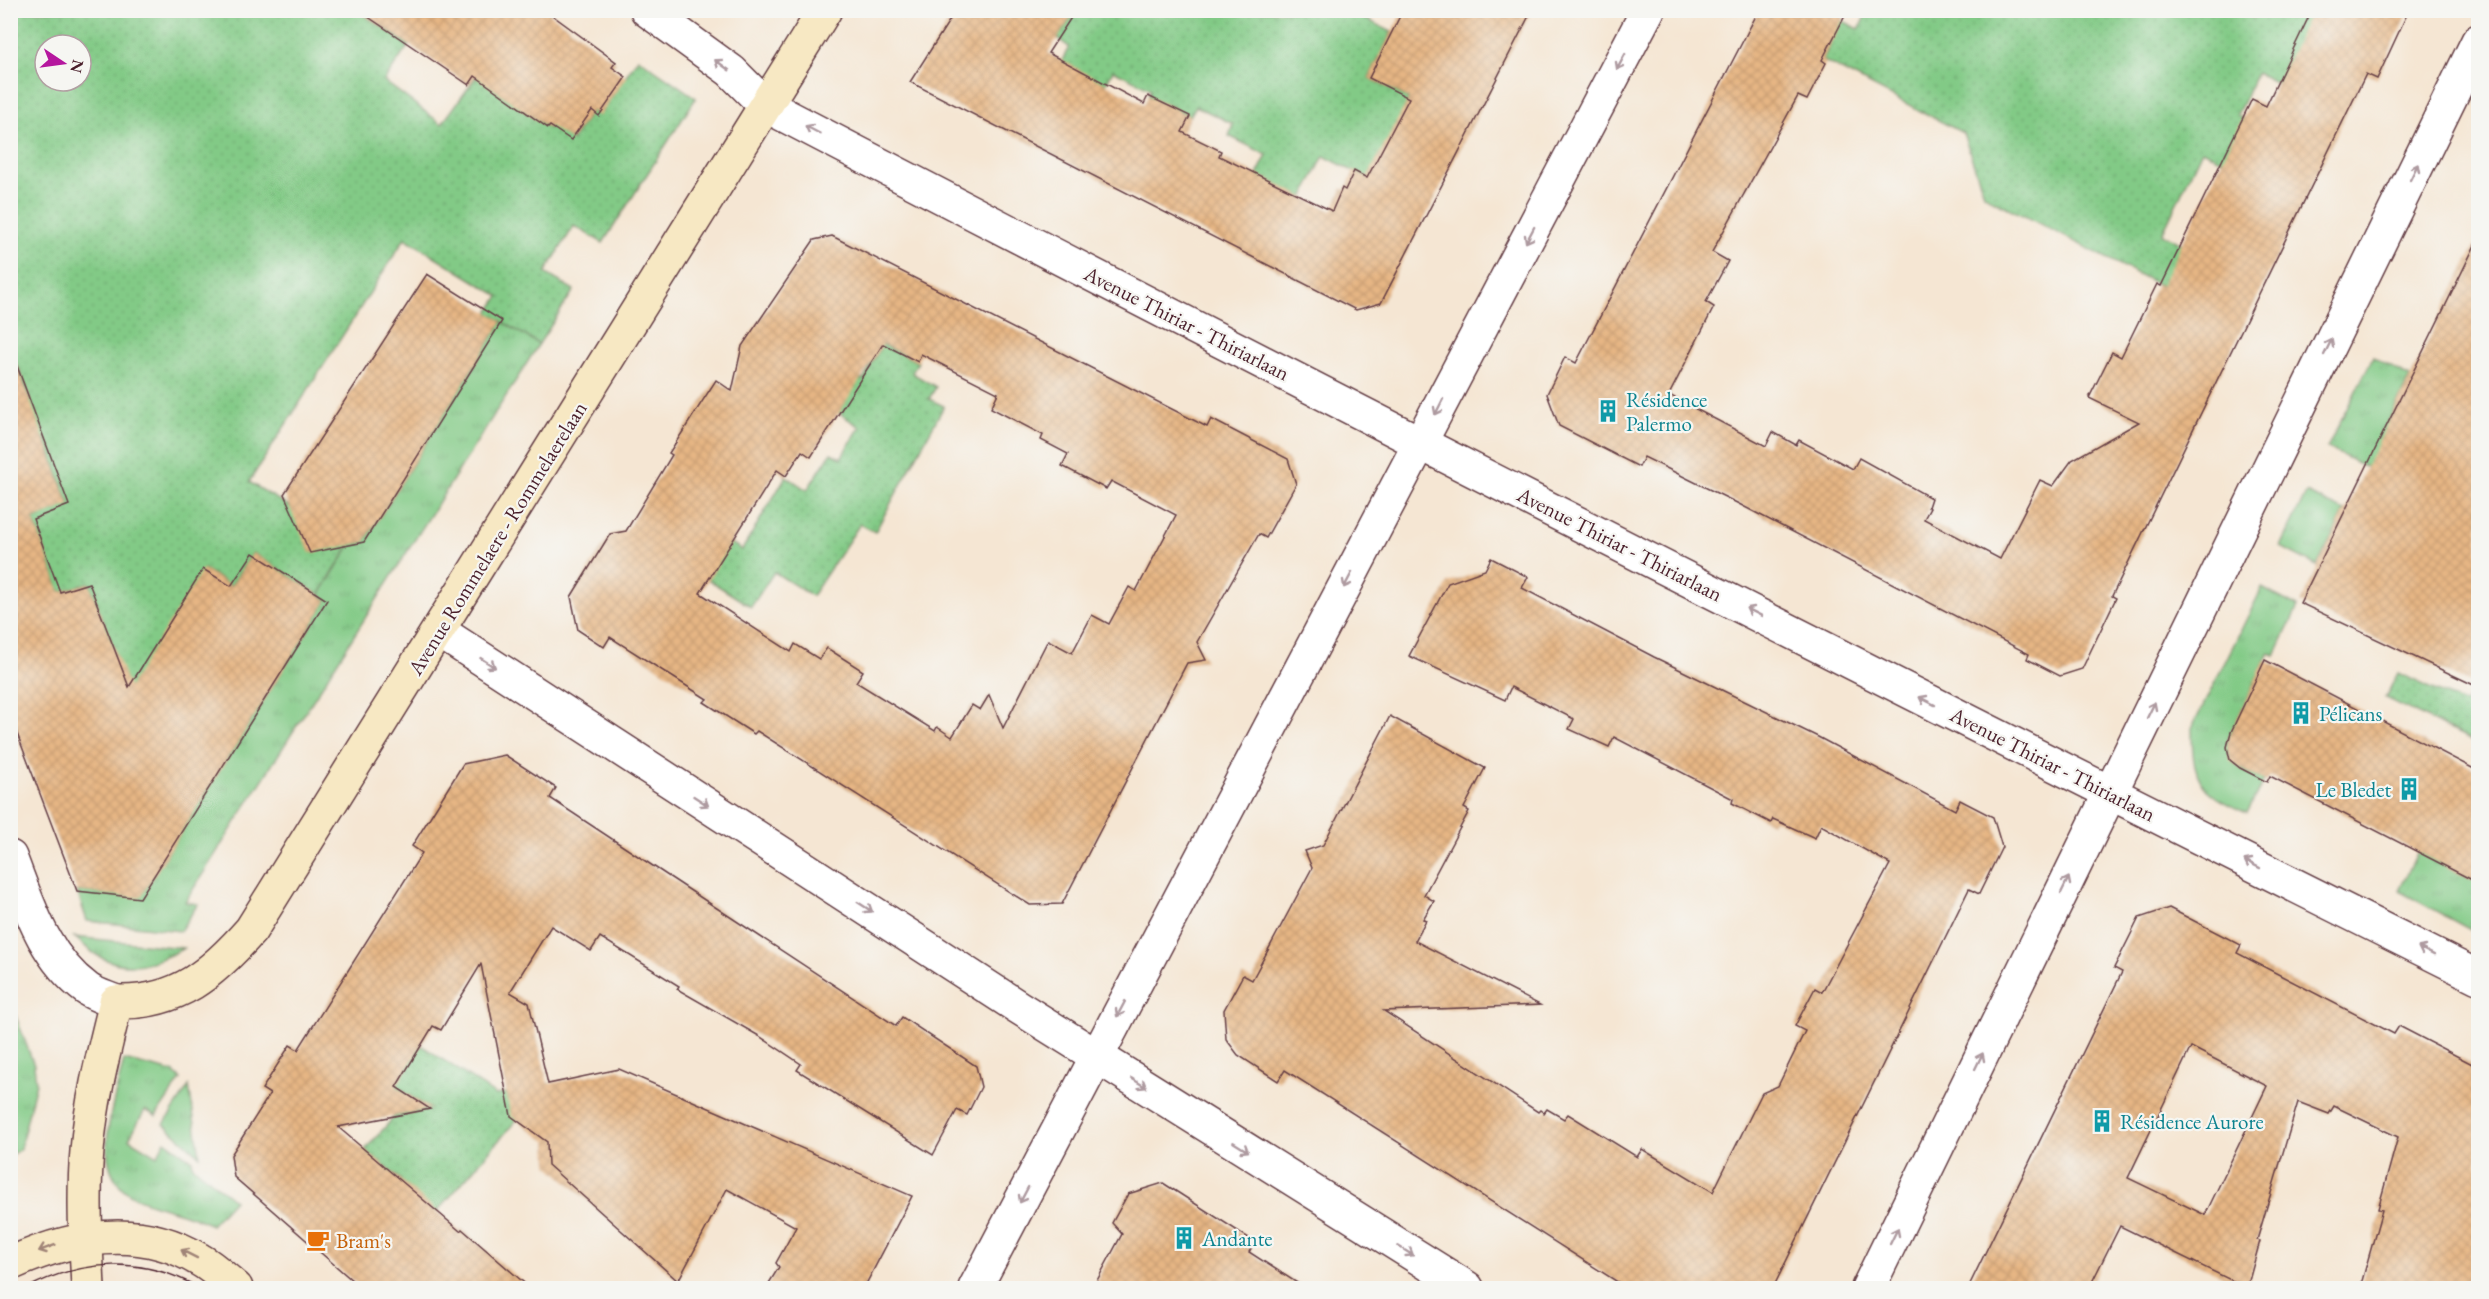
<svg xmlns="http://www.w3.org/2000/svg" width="2489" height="1299" viewBox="0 0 2489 1299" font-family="'EB Garamond',serif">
<defs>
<pattern id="grass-tufts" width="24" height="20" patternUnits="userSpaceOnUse" patternTransform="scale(1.5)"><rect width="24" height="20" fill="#82ca86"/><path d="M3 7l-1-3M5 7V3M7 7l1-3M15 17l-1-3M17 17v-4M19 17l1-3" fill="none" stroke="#72ad74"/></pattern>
<pattern id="park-dots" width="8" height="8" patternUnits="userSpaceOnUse" patternTransform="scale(1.5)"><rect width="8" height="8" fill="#82ca86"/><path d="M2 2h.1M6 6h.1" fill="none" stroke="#72ad74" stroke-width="1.8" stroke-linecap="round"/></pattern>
<pattern id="building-cross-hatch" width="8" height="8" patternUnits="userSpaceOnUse" patternTransform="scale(1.5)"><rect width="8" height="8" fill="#e6b684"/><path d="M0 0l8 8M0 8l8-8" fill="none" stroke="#c79c72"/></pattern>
</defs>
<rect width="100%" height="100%" fill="#f6f6f2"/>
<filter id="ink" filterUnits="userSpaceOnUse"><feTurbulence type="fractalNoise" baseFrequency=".0167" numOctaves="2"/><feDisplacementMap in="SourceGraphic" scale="12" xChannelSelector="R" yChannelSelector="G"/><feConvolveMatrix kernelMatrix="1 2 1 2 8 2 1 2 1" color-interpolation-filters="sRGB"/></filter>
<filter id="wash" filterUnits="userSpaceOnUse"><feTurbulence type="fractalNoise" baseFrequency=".008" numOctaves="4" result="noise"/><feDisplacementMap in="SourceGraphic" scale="24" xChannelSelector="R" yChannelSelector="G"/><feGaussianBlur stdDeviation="1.35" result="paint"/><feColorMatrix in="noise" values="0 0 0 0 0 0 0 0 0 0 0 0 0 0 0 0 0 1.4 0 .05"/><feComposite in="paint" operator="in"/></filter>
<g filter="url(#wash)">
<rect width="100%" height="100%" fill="#f5e6d3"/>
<!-- grass -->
<g fill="url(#grass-tufts)" stroke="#667458" stroke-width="1.5">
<path d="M502 321 539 344 185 902 198 904 180 931 87 921 77 891 140 897 327 600 319 595 351 544 364 542Z"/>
<path d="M2373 357 2410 377 2388 422 2478 466V522L2327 448Z"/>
<path d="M2306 493 2345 511 2317 566 2281 547Z"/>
<path d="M2262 588 2298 607 2275 655 2269 653 2228 739C2225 766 2243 769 2264 780L2247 813C2236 808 2223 803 2213 795 2192 780 2192 751 2192 728Z"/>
<path d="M2418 851 2478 883V934L2399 891Z"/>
<path d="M74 937 184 948C156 963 130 973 100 957 91 953 82 943 74 937Z"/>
<path d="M10 1001 34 1065 36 1083 20 1149 11 1155Z"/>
<path d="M124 1060 173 1072 181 1079 156 1116 145 1110 129 1139 157 1156 165 1141 192 1160V1165L234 1200 211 1225C190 1213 168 1210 146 1202 82 1181 114 1106 124 1060Z"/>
<path d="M189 1086 200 1156 164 1124Z"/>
</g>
<!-- park -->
<g fill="url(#park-dots)" stroke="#667458" stroke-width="1.5" fill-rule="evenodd">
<path d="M340 10 344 13 346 11H358L409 45 384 81 442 124 524 11H551L539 27 542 78 520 108 548 128 550 125 572 140 592 110 599 115 638 58 696 98 603 243 574 226 545 273 574 290 539 344 488 313 499 296 405 238 249 482 351 544 319 595 253 553 231 586 204 569 133 722 114 649 89 583 60 592 33 519 69 504 45 439 11 451V407L30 399 11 348V320L15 318 11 305V11ZM45 45H81V81H45Z"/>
<path d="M1868 10H2242L2241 13 2252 18C2286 5 2299 8 2331 24L2277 83 2257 73 2237 115 2254 124 2234 166 2202 150 2162 234 2195 250 2175 293 1991 199 1984 194 1963 133 1822 60 1830 46 1821 42 1835 17 1859 29Z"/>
<path d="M1076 11H1350L1392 32 1369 78 1409 98 1374 182 1324 156 1303 198 1257 175 1267 155 1229 136 1233 124 1196 106 1190 116 1148 96 1151 89 1113 70 1097 101 1058 68 1069 47 1057 38Z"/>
<path d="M882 344 918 362 912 373 936 387 929 399 944 406 875 532 860 524 812 596 774 572 751 607 679 561 711 530 742 550 786 476 807 490 831 453 841 458 860 427 833 409 857 375 863 380Z"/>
<path d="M2398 673 2465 704 2478 677V743L2385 698Z"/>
<path d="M421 1045 496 1095 548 1084 429 1221 395 1188 401 1180 365 1150 395 1116 430 1109 385 1080 406 1069Z"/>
</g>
<g id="blocks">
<!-- building -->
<g fill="url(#building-cross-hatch)" fill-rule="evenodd">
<path d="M358 10H545L616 62 612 67 626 77 599 116 592 110 571 140 550 126 548 128 475 76 469 85Z"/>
<path d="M956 10H1076L1048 53 1144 104 1148 96 1190 116 1182 132 1221 151 1219 156 1332 211 1342 188 1345 190 1354 171 1367 178 1409 98 1369 78 1403 10H1532L1381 303 1356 310 910 82Z"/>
<path d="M1759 10H1848L1822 60 1826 63 1807 100 1798 96 1712 252 1728 261 1706 302 1714 307 1669 395 1766 446 1773 432 1796 445 1799 440 1853 469 1859 458 1931 498 1928 507 1930 508 1924 519 2000 559 2040 480 2053 486 2072 460 2139 422 2089 398 2112 352 2121 357 2157 284 2161 286 2252 99 2266 106 2312 10H2409L2377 79 2366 74 2112 596 2116 598 2082 669 2060 676 2027 659 2029 654 1737 503 1644 457 1639 467 1559 426 1547 394 1565 357 1576 363Z"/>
<path d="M832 236 1207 427 1211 419 1288 459 1296 484 1266 538 1259 534 1197 642 1206 660 1187 663 1062 904 1030 905 757 731 754 734 704 702 707 699 610 637 604 647 578 630 571 597 610 534 626 531 672 455 669 453 716 380 732 391 742 346 814 240ZM883 344 918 362 921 354 998 393 991 408 1043 435 1041 440 1068 454 1062 466 1106 489 1111 481 1176 515 1136 591 1129 587 1109 624 1092 615 1072 653 1048 640 1003 728 989 695 980 710 972 705 952 737 937 727 935 731 856 682 863 671 827 648 819 659 795 644 791 652 700 593 777 470 786 476 802 451 811 457Z"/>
<path d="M2478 239V687L2300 603Z"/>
<path d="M427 274 502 321 364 542 310 553 284 494Z"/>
<path d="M10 358H14L69 505 33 519 60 592 89 583 129 687 203 569 231 586 253 553 327 600 140 898 77 891 10 715Z"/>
<path d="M1491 558 1528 577 1522 588 1654 657 1818 737 1955 810 1960 800 1993 817 2002 847 1979 894 1969 889 1773 1288H1627L1285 1070 1278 1081 1238 1055 1226 1039 1224 1010 1243 975 1252 980 1312 868 1305 851 1323 845 1390 716 1485 768 1464 808 1469 811 1424 895 1434 901 1423 919 1426 920 1415 941 1540 1005 1384 1011 1538 1112 1540 1110 1544 1113 1547 1109 1564 1119 1568 1114 1637 1157 1642 1149 1713 1192 1762 1093 1778 1086 1805 1031 1795 1026 1815 988 1822 992 1890 864 1821 825 1815 838 1773 819 1771 823 1732 803 1733 799 1614 737 1609 747 1569 729 1574 719 1511 687 1505 700 1409 656 1448 583 1485 570Z"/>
<path d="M2265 660 2478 771V883L2270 776 2267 782 2240 768 2230 760 2227 747 2231 732Z"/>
<path d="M505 755 556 788 550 798 665 874 896 1026 902 1017 976 1066 981 1087 967 1115 957 1110 933 1155 797 1070 801 1064 759 1036 677 989 679 986 600 937 591 951 551 926 510 992 529 1003 548 1084 619 1069 912 1196 864 1288H766L779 1267 776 1263 796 1227 727 1189 678 1281 548 1165 547 1142 511 1116 481 964 441 1030 433 1026 396 1087 430 1109 338 1127 460 1231 462 1229 530 1288H361L234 1177 231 1155 270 1094 262 1089 290 1045 298 1050 422 853 412 846 463 764Z"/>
<path d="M2169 908 2241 945 2237 953 2394 1034 2399 1026 2478 1067V1288H2360L2382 1210 2378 1209 2398 1137 2334 1106 2329 1114 2298 1102 2257 1240 2260 1241 2247 1288 2120 1226 2089 1288H1968L2122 972 2114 968 2139 918ZM2191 1047 2267 1086 2205 1215 2128 1178Z"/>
<path d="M1163 1183 1255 1242 1249 1252 1305 1288H1093L1122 1234 1112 1223 1128 1194Z"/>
</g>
</g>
</g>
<g filter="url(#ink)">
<use href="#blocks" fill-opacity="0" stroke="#643d44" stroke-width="1.5"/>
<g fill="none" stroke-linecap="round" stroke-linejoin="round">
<!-- street casing -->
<g stroke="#643d44" stroke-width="36">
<g id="street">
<path d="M647 10 731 71 765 105C1333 401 1905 691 2478 977"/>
<path d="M439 631 1018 1007 1467 1288"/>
<path d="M10 857C29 906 43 956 87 989 95 995 107 998 116 1002"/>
<path d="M975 1288 1648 10"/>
<path d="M1868 1288 2478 41"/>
</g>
</g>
<!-- secondary casing -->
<g stroke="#643d44" stroke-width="36">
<g id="secondary">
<path d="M10 1264C71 1236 140 1223 200 1260 213 1267 225 1279 236 1288"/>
<path d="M88 1288C86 1243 83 1196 87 1151 91 1100 104 1051 116 1002 178 1004 213 973 251 930L825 10"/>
</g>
</g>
<!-- street -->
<use href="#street" stroke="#fff" stroke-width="33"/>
<!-- secondary -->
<use href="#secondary" stroke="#f7e8c3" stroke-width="33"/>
<!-- tram -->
<g stroke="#4a1f2b" stroke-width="1.5">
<path d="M27 1288C82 1259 144 1256 199 1288"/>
<path d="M110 1288H117"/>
</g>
</g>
<!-- one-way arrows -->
<defs><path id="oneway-shaft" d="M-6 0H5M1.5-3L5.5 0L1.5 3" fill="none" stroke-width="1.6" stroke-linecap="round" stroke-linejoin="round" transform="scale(1.5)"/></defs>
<g stroke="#ae9aa0">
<use href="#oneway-shaft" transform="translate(1621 62) rotate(118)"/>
<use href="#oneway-shaft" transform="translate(722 65) rotate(-144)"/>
<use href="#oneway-shaft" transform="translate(813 130) rotate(-152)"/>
<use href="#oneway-shaft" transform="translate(2414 172) rotate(-64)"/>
<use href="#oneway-shaft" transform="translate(1530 235) rotate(118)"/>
<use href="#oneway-shaft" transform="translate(2328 347) rotate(-64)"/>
<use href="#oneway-shaft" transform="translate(1439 407) rotate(117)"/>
<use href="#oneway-shaft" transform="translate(1348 580) rotate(118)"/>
<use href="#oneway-shaft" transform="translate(1754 612) rotate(-153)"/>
<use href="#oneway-shaft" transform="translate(488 663) rotate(33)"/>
<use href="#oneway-shaft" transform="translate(1927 701) rotate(-153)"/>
<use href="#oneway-shaft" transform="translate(2151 710) rotate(-64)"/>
<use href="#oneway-shaft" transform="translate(701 801) rotate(33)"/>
<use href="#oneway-shaft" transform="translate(2252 864) rotate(-153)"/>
<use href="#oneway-shaft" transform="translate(2065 885) rotate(-64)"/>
<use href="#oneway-shaft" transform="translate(865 907) rotate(33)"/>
<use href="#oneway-shaft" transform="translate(2426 951) rotate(-153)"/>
<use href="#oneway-shaft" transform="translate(1121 1009) rotate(118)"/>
<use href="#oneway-shaft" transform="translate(1979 1061) rotate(-64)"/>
<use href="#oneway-shaft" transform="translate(1139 1083) rotate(32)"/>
<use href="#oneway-shaft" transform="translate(1241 1147) rotate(32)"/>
<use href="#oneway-shaft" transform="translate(1024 1195) rotate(118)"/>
<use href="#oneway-shaft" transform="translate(1894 1236) rotate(-64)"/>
<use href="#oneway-shaft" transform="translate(1406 1251) rotate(32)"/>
</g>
<g stroke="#a08477">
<use href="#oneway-shaft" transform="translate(47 1248) rotate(159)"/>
<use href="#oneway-shaft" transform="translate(189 1254) rotate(-153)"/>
</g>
</g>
<!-- icons -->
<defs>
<g id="building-bare" transform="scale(1.8)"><path d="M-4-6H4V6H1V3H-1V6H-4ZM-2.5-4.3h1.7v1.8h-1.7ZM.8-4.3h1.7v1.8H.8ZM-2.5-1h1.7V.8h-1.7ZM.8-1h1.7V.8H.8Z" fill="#0f9aa8" stroke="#f6f6f2" stroke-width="2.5" paint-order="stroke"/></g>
<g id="cafe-bare" transform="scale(1.8)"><path d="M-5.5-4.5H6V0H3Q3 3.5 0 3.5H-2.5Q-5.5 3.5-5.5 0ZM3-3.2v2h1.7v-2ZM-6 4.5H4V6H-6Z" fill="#e8710a" stroke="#f6f6f2" stroke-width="2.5" paint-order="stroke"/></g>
</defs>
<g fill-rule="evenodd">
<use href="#building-bare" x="1608" y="411"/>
<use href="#building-bare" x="2301" y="713"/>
<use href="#building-bare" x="2409" y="789"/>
<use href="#building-bare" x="2102" y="1121"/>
<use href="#building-bare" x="1184" y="1238"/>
<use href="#cafe-bare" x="318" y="1240"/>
</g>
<g text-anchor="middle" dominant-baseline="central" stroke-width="4.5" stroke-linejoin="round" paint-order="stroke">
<!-- street labels -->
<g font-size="21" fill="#4a1f2b" stroke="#f6f6f2">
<text transform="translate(1187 323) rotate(27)">Avenue Thiriar - Thiriarlaan</text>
<text transform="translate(497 538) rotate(-58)">Avenue Rommelaere - Rommelaerelaan</text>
<text transform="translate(1620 544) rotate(27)">Avenue Thiriar - Thiriarlaan</text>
<text transform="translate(2053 764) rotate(27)">Avenue Thiriar - Thiriarlaan</text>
</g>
<!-- culture labels -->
<g font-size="21" fill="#0d838f" stroke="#f6f6f2" text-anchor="start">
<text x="1626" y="399">Résidence<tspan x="1626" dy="24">Palermo</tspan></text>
<text x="2319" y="713">Pélicans</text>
<text x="2391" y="789" text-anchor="end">Le Bledet</text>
<text x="2120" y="1121">Résidence Aurore</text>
<text x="1202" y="1238">Andante</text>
</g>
<!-- food labels -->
<g font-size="21" fill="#c56008" stroke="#f6f6f2" text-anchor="start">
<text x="336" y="1240">Bram's</text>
</g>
</g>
<!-- margin -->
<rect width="2489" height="1299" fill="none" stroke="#f6f6f2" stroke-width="36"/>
<!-- north arrow -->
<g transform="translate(63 63) rotate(103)"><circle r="28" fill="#f6f6f2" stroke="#b1a0a2" stroke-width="1.5"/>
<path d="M0-4.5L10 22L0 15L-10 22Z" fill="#b5179e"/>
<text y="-9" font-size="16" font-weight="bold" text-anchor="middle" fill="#4a1f2b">N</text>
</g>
</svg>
